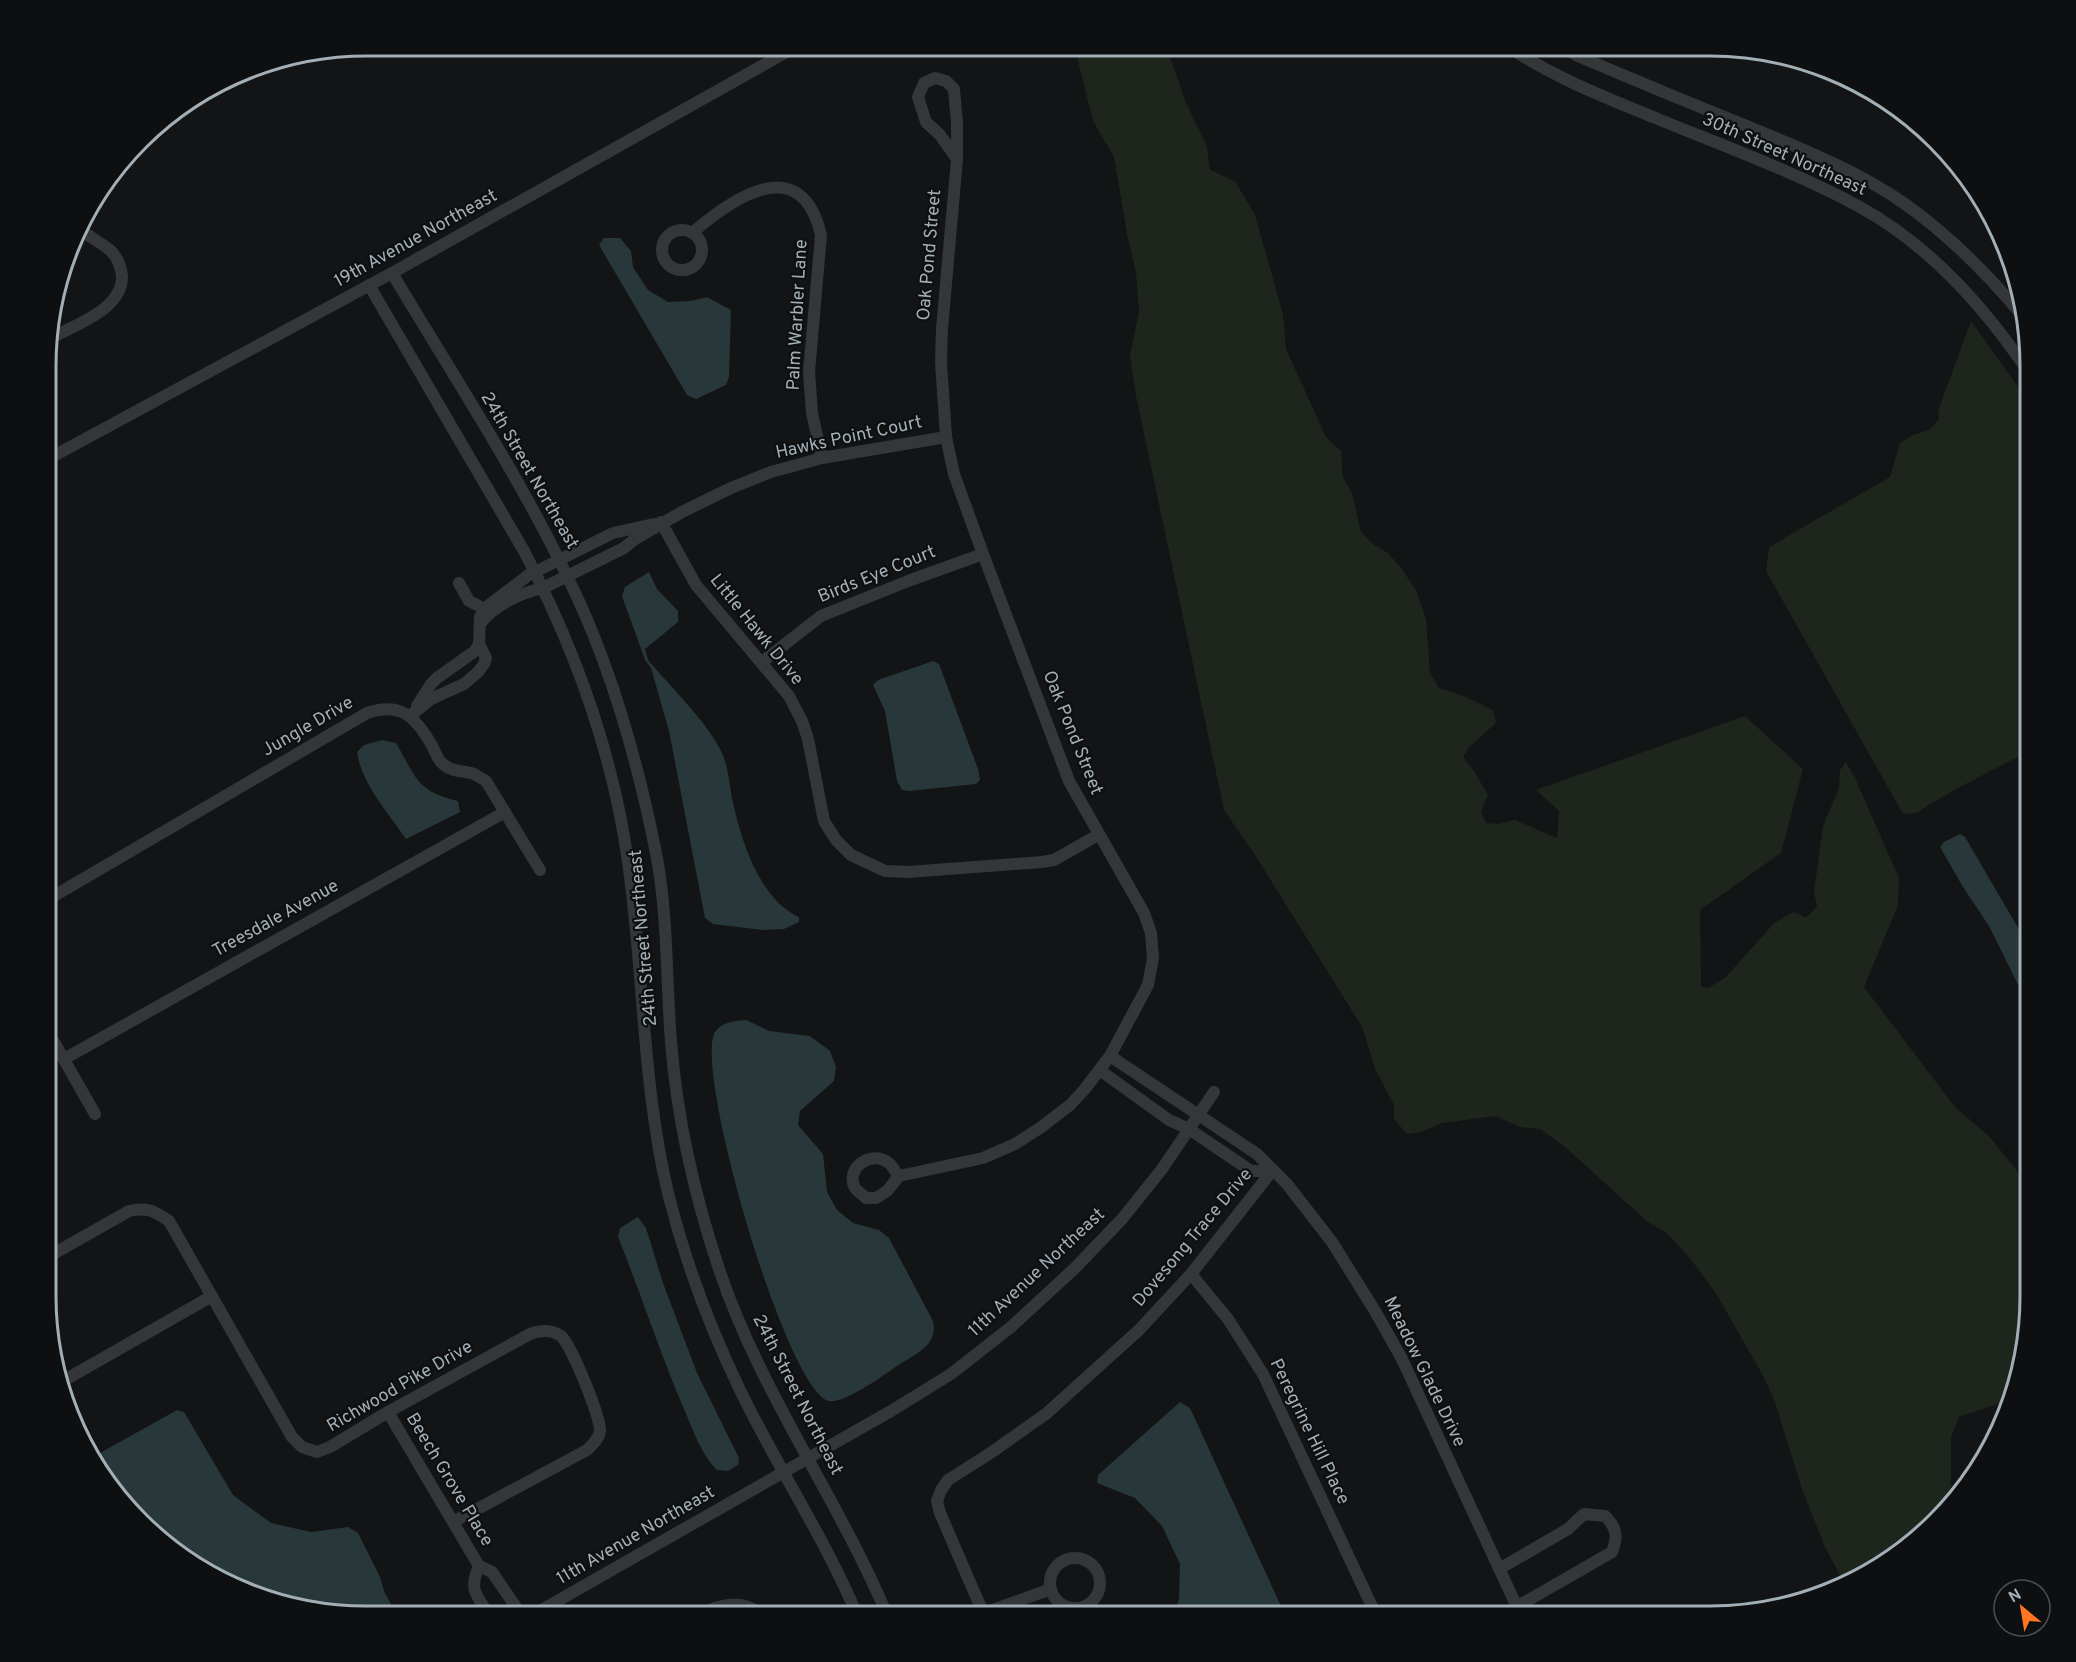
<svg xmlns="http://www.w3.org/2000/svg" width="2076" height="1662" viewBox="0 0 2076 1662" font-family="Overpass,sans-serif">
<rect width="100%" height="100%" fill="#131415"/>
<!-- green -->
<g fill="#1e251d">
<path d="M1074 45H1166L1186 103 1207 146 1210 170 1235 181 1255 215 1283 314 1286 349 1326 437 1341 451 1343 477 1352 493 1361 532 1374 545 1388 553 1401 568 1416 590 1426 619 1430 673 1439 688 1464 696 1493 710 1496 723 1469 747 1463 757 1474 771 1488 795 1481 811 1486 823 1498 824 1515 820 1557 838 1559 811 1536 790 1745 716 1803 769 1781 853 1700 910 1701 986 1708 988 1725 978 1774 923 1794 912 1806 918 1817 906 1814 892 1823 826 1839 788 1840 770 1846 762 1855 778 1899 878 1898 905 1864 987 1955 1107 1989 1136 2030 1187V1318L2011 1399 1959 1417 1951 1437V1494L1953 1504 1951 1508 1905 1551 1833 1592 1831 1593 1844 1583 1825 1547 1803 1492 1775 1402 1762 1374 1717 1295 1689 1257 1666 1232 1648 1222 1565 1147 1540 1129 1520 1127 1495 1116 1442 1123 1422 1132 1407 1134 1394 1119V1105L1376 1071 1362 1027 1257 858 1224 810 1136 396 1130 356 1139 312 1136 272 1128 239 1114 157 1093 121Z"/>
<path d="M1971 321 2016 384 2031 409V750L1956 789 1916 813 1903 814 1766 571 1769 547 1890 477 1900 443 1913 435 1929 430 1939 419 1938 411Z"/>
</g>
<!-- water -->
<g fill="#28373a">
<path d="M604 238H620L631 251 633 267 648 290 668 302 691 301 707 297 731 310 729 377 726 385 696 399 687 395 599 245Z"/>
<path d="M649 572 657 589 678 611V622L645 649 648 660C670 686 705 720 720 749 728 764 729 781 732 798 740 837 759 900 799 917V922L784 929 763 930 713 924 705 918 669 731 651 668 645 660 622 596 625 587Z"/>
<path d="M933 661 939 664 978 769 980 780 976 784 909 791 902 790 897 781 885 711 873 685 878 680Z"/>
<path d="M382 740 396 743C416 777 416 791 458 801L460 812 406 839C388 812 362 785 357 752L364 745Z"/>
<path d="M1960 834 1965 837 2031 950V1011L1989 926 1963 887 1940 847 1944 842Z"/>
<path d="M746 1020 769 1031 810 1036 830 1051 836 1067 834 1081 800 1111 798 1125 823 1154 827 1192 837 1210 853 1223 879 1230 889 1238 933 1321C939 1345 915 1354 897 1366 884 1375 844 1404 829 1401 786 1390 696 1077 714 1034 720 1022 734 1021 746 1020Z"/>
<path d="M638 1217 646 1228 663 1283 697 1373 739 1458 738 1465 728 1471 717 1470C701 1454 693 1430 684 1409 660 1353 641 1294 618 1237L620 1228Z"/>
<path d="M1180 1402 1190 1408 1286 1617H1173L1179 1599 1180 1564 1162 1526 1135 1498 1097 1483 1098 1475Z"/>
<path d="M177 1410 184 1412 233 1495 271 1523 311 1532 348 1527 358 1533 380 1577 384 1591 397 1616H345L243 1592 154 1537 93 1457Z"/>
</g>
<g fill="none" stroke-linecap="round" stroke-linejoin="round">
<!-- minor -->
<g stroke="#34373a" stroke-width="12">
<path d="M1507 46C1553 77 1602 96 1653 117 1721 145 1793 171 1858 206 1930 245 1986 308 2031 376"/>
<path d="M1560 46 1578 56C1632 79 1687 102 1742 124 1797 147 1855 169 1905 204 1950 236 1985 271 2020 313"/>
<circle cx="682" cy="250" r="20"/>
<path d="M692 233C734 197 801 151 821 235L809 372 812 413 822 458"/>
<path d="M392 273C451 372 517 472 567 576 610 662 637 758 656 853 668 914 666 979 671 1042 677 1118 695 1197 719 1269 760 1392 838 1498 888 1617"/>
<path d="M369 285 524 551C574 647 613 754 628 862 644 972 642 1084 668 1193 685 1261 710 1328 740 1390 777 1467 825 1538 858 1617"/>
<path d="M48 340C73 325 123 310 122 276 121 267 117 257 111 251 102 243 89 237 80 229"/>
<path d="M48 459 392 273 799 45"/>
<path d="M661 522 696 585 789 696 802 721 808 739 824 821 836 840 851 855 885 871 908 872 1042 862 1054 860 1098 835"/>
<path d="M535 572 613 533 654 524"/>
<path d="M459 583 469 601 485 609"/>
<path d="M480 624C494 605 521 593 543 588L624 548 635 539 682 512 731 488 771 472 822 458 946 437"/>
<path d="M762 662 821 616 908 581 983 554"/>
<path d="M417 706 431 684 437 678 475 651 479 644"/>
<path d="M411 715 431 699 464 684 478 672 484 664 486 658 479 644 480 617 485 608 534 571"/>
<path d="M47 900 367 713C400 702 415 716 431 744 435 750 437 760 443 764 453 773 463 770 474 774 478 776 482 779 486 781L540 870"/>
<path d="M46 1028 95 1114"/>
<path d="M1110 1056 1257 1154 1287 1184 1332 1242 1375 1311 1402 1359 1517 1607"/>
<path d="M64 1059 505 812"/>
<path d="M1101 1071 1169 1120 1189 1129 1251 1171H1272"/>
<path d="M899 1176C896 1173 893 1167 890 1164 873 1148 844 1168 855 1188 857 1191 863 1195 866 1198H876L887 1191 899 1176 983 1158 1015 1144 1040 1128 1070 1105 1084 1090 1110 1056 1148 985 1153 958 1151 933 1144 913 1069 781 983 554 954 474 946 437 941 362 942 329 957 159V123L954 89 946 81 935 78 924 83 918 97 926 122 940 135 957 159"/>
<path d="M46 1258 129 1211C147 1207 155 1211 169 1221L292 1437 302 1447 317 1452 330 1447 388 1412 530 1334C541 1330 551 1329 561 1336 571 1344 601 1418 600 1431 599 1439 593 1444 587 1450L453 1522"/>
<path d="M1191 1274 1228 1319 1263 1374 1377 1617"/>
<path d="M63 1381 212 1296"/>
<path d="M388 1412 479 1566 492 1572 522 1616"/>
<circle cx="1075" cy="1583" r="25"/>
<path d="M479 1566C468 1591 477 1594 489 1616"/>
<path d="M1499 1569 1568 1529 1584 1514 1605 1516C1617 1528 1618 1537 1612 1552L1499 1617"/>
<path d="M984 1613 1051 1589"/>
<path d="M531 1616 891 1411 951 1374 1011 1327 1075 1268 1122 1219 1162 1169 1214 1092"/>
<path d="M695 1617C716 1605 744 1596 763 1617"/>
<path d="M985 1617 940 1513 937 1501 941 1490 948 1480 992 1452 1047 1413 1139 1330 1191 1274 1272 1171"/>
</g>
</g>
<g text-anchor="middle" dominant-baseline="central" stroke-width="4.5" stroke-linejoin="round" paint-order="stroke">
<!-- street labels -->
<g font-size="18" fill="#a3afb7" stroke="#0e0f10">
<text transform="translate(1784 155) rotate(24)">30th Street Northeast</text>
<text transform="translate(416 239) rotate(-29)">19th Avenue Northeast</text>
<text transform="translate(930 255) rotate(-85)">Oak Pond Street</text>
<text transform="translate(798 315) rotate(-87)">Palm Warbler Lane</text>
<text transform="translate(849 438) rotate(-12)">Hawks Point Court</text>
<text transform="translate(529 471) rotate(60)">24th Street Northeast</text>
<text transform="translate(877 575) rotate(-22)">Birds Eye Court</text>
<text transform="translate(756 630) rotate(51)">Little Hawk Drive</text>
<text transform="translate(308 727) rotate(-30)">Jungle Drive</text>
<text transform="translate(1072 733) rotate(68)">Oak Pond Street</text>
<text transform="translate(276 919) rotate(-29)">Treesdale Avenue</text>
<text transform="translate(644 938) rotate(-95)">24th Street Northeast</text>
<text transform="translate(1193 1238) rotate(-50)">Dovesong Trace Drive</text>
<text transform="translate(1037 1273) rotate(-43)">11th Avenue Northeast</text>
<text transform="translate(1424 1372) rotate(64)">Meadow Glade Drive</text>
<text transform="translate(400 1387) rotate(-30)">Richwood Pike Drive</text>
<text transform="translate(797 1395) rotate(63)">24th Street Northeast</text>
<text transform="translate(1309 1432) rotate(64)">Peregrine Hill Place</text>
<text transform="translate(449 1480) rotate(59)">Beech Grove Place</text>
<text transform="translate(636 1536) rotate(-30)">11th Avenue Northeast</text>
</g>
</g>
<!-- crop -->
<path d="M0 0H2076V1662H0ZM366 56H1710A310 310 0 0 1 2020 366V1296A310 310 0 0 1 1710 1606H366A310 310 0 0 1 56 1296V366A310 310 0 0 1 366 56Z" fill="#0e0f10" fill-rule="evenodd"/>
<path fill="none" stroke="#a3afb7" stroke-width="3" d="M366 56H1710A310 310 0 0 1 2020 366V1296A310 310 0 0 1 1710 1606H366A310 310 0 0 1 56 1296V366A310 310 0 0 1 366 56Z"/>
<!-- north arrow -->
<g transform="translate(2022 1608) rotate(330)"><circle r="28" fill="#0e0f10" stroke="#4a4f53" stroke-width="1.5"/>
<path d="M0-4.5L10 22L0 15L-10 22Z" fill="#ff7521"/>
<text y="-9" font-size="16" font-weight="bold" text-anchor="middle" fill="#a3afb7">N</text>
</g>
</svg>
